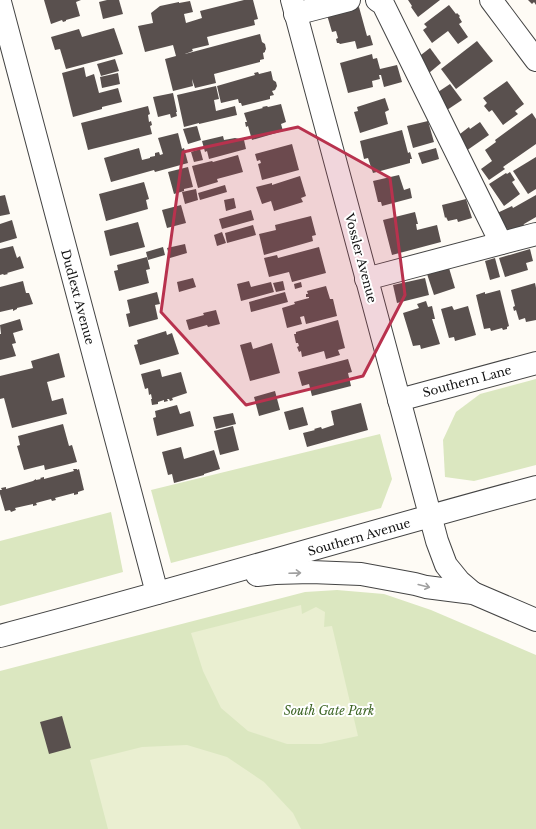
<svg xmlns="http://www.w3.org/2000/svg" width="536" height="829" viewBox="0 0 536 829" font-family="'Libre Baskerville',serif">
<rect width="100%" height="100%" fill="#fefbf5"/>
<!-- green -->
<g fill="#dbe7c0">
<path d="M536 379V465L474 481 445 477 443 440 456 412 480 394Z"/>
<path d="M380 434 392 479 381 508 171 563 151 490Z"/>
<path d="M111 512 123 572 0 606V541Z"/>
<path d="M337 590 384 594 431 610 536 655V829H0V671L305 592Z"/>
</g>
<!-- pitch -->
<g fill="#eaefd1">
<path d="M301 605 302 614 316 607 325 612 324 627 332 626 358 736 321 744H287L248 731 221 708 203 671 191 633Z"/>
<path d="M187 745 227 757 264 782 293 813 301 829H108L90 760 142 747Z"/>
</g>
<!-- building -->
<g fill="#59504e">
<path d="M44 0H81L76 2 80 16 66 20V21L63 22 62 20 51 24Z"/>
<path d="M107 0H119L123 14 103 19 99 2Z"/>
<path d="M244 0H253L258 19 254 20 255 25 207 37 209 45 192 49 193 51 185 54 260 34 262 42 265 44 266 49 265 51V52L263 53 264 59 260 60V62L214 74 216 83 195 88 192 79 193 86 173 91 165 59 176 56 173 45 145 52 138 26 153 23 151 13 160 6 179 2V3L190 1 193 12 184 14 186 23 202 18 200 11Z"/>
<path d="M408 0H440L418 17 411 7 412 6Z"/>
<path d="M528 0H536V5L534 2 532 4Z"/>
<path d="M449 5 456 14 457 13 460 16 459 17 462 22 459 24 468 37 458 44 448 31 432 43 423 30 427 27 424 24Z"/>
<path d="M359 7 367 36 370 35 373 45 357 49 355 41 340 44 339 43H337L336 39 338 38 336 31 332 32 327 15Z"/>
<path d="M114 28 123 54 66 69 60 49 55 50 51 37 79 29 82 37Z"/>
<path d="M477 41 493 61 456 89 441 69Z"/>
<path d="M430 48 441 63 429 73 417 58Z"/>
<path d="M372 54 373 59 377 58 380 69 397 65 402 82 384 87 381 75H379L380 79 372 81 373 87 348 93 340 63Z"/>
<path d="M115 59 119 71 101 76 97 64Z"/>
<path d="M84 67 86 77 94 74 99 93 118 88 122 102 102 107V109L73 117 62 73Z"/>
<path d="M271 71 273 80 276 82 277 86 275 90 272 91 274 95 270 96V99L242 106 241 103H239L238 99 221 103 217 86 255 75 254 73 258 72 259 74Z"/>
<path d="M118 73 120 84 102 88 100 77Z"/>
<path d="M507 81 524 104 515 111 518 114 503 125 492 110 489 112 484 106 487 103 483 98Z"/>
<path d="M450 84 462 100 447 110 435 94Z"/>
<path d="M216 86 219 99 214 100 216 111 235 106 237 115 199 124V123L184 127 177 95Z"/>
<path d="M173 93 177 112H176L177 116 171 118 170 114 158 117 153 97Z"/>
<path d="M385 98 389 110 385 112 388 124 360 133 354 112 358 111 357 107Z"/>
<path d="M281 104 286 122 281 124 283 131 252 140 248 126 246 127 245 122H247L244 113 263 108 262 107 267 106 268 107Z"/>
<path d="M148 106 150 114 148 115 149 122 151 121 152 125 150 126 152 134 88 150 81 123Z"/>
<path d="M532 113 536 119V144L503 167 505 169 489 180 481 169 492 161 485 150 496 142 495 140Z"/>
<path d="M428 121 434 142 413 148 407 126Z"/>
<path d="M480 122 489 135 466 151 456 137 469 127 470 129Z"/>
<path d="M197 126 201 140 188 144 183 129Z"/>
<path d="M402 130 408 153 410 152 412 159H410V163L373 173 368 158 364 159 360 141Z"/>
<path d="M178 133 182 149 184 148 188 163 155 172 154 170 111 182 104 158 139 148 142 160 150 158V157L155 156V153L159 152 160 155 163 154 158 138Z"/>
<path d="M223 136 224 140 235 138 244 140 246 149 209 159 207 151 205 152 202 141Z"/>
<path d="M292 144 299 170 262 180 258 164 261 163 260 160 257 161 255 154Z"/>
<path d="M436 148 439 159 422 164 418 153Z"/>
<path d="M200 149 203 160 194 162 191 152Z"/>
<path d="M238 155 243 172 217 179 218 182 198 188 192 166 212 161 213 162Z"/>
<path d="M536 157V189L528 194 513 171Z"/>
<path d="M188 167 193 187 184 189V191L174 194 168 172Z"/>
<path d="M510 172 515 180 512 182 520 194 504 206 489 184 506 173 507 174Z"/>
<path d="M399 175 404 190 410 188 412 198 382 206 381 202H378L373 181Z"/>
<path d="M300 176 306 196 301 198 303 202 274 211 271 201 262 204 256 187 272 183V185Z"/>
<path d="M144 182 149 199 146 200 148 209 106 221 99 194Z"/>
<path d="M225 185 227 192 200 200 198 193Z"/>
<path d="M196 189 198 200 185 204 182 192Z"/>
<path d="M5 195 10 214 0 216V196Z"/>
<path d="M536 195V217L524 224 522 229 512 230 500 227 495 214 512 206 513 208Z"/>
<path d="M234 198 236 208 226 211 224 200Z"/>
<path d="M466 199 472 218 458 222 457 219 448 221 446 217 445 218 442 205Z"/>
<path d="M181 205 186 223 167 228 162 210Z"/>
<path d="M251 210 254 220 222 229 219 219Z"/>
<path d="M415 212 418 224H416L417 230 437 225 441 242 392 255 383 220Z"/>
<path d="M311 216 316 235 312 236 313 241 264 255 259 234 276 230 275 225Z"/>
<path d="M12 220 17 238 0 243V224Z"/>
<path d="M138 222 145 247 110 256 104 231Z"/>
<path d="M253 225 256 235 227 243 225 233Z"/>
<path d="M222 232 226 243 217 246 214 235Z"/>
<path d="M185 244 187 253 170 258 167 248Z"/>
<path d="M13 246 17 258 20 256 24 268 7 273 8 274 4 275 3 274 0 275V249Z"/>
<path d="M163 247 165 255 148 260 146 252Z"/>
<path d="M319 247 326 273 292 282 289 272 269 277 264 258 277 255 278 258Z"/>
<path d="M530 249 533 261 526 263 528 270 505 277 499 258Z"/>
<path d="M147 257 150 269 146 270 149 283 119 291 114 271 118 270 117 265Z"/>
<path d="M495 258 500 277 490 280 485 261Z"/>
<path d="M449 268 455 288 434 295 427 274Z"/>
<path d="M193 278 196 287 179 292 177 282Z"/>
<path d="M425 278 429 295 397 303 393 285Z"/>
<path d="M23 281 26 293H29L33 304 17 308V309L13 311V309L0 312V287Z"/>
<path d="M249 281 251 287 271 282 274 292 241 301 237 284Z"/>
<path d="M283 281 285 290 276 292 273 283Z"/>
<path d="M301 282 302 287 295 289 294 284Z"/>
<path d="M535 283 536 288V320L526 322 525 318 519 320 516 310 514 311 513 307 515 306 511 290Z"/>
<path d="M326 286 330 299H333L337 316 306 324 304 316 300 317 302 324 287 328 282 308 295 304 294 302 309 298V297H306V294H308L307 291Z"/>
<path d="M500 290 509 326 507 327V329L503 330 502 328 491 331 490 328 484 329 476 295 485 292V294Z"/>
<path d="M157 292 160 304 155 305 158 319 129 327 126 314 130 313 127 300Z"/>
<path d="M285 292 288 302 251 312 249 302Z"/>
<path d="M426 301 428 307 432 306 435 319H432L440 344 421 349 420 345 413 346 403 313 419 308 417 304Z"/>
<path d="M452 306 454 310 468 306 476 335 455 341 454 337 449 338 441 309Z"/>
<path d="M216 310 220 324 208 327 207 325 189 330 186 320 204 315 203 313Z"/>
<path d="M20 319 23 330 13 333 16 343 12 344 16 356 0 360V334H1L0 325Z"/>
<path d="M338 320 345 348 338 350 340 355 326 359 324 351 302 357 301 351 299 352 297 347 299 346 298 343H296L294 334H296V332Z"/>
<path d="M166 331 167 335 172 333 179 354 140 365 134 345 138 344 137 340Z"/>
<path d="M251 342 253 349 272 343 280 373 250 381 240 345Z"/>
<path d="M59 353 65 377 47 382 52 401 63 398 67 414 12 428 4 398 0 399V376L33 368 31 361Z"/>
<path d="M348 359 352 372 348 373 351 386 312 396 309 384 302 386 298 372Z"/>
<path d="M160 369 162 377 181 372 187 393 172 398 173 400 170 401 169 399H167L168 401 164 402V400L158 402V404L152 405 151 399H152L151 394 149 395 148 388 145 389 141 374Z"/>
<path d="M275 391 280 410 259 416 254 397Z"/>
<path d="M361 403 368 430 307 447 303 433 315 430 314 429 321 427 322 429 334 425 331 411Z"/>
<path d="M177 405 180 414 190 411 194 426 157 436 153 418 156 417 155 411Z"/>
<path d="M303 407 308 425 289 430 284 412Z"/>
<path d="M233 413 236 424 216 429 213 417Z"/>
<path d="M63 424 69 446 72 445 77 462 45 470 44 465 24 470 17 446 20 445 18 436Z"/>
<path d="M233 426 239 450 220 455 214 431Z"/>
<path d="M181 447 184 459 214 450 220 469 204 474V475L174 483 172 474 168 475 162 452Z"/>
<path d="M73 469H77V470L79 469 84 490 78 492V494L74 495V493L55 498 56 500 52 501 51 499 36 503 37 505 33 506V504L15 508 16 510 11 512 10 510 5 511 0 494V490H2L1 488 6 487V489L33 481 36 479V480L41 479 40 478 44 477V479L74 471Z"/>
<path d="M62 716 71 748 49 754 40 722Z"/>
</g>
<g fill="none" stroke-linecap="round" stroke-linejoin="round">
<!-- minor casing -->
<g stroke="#444" stroke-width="24">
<g id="minor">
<path d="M292 0 437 541 446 565 459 581 473 593"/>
<path d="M377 0 383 4 501 243"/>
<path d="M491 0 536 60"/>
<path d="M0 2 157 593"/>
<path d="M295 14 349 0"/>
<path d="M366 279 536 234"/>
<path d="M399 400 536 363"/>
<path d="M257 575 275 573 311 572 361 574 415 584 426 587 473 593 536 620"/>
<path d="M0 636C179 589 357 535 536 487"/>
</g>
</g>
<!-- minor -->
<use href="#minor" stroke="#fff" stroke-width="22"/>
</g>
<!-- one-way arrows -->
<defs><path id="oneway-shaft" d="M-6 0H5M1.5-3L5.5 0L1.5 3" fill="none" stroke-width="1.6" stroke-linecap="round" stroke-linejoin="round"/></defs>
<g stroke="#a0a0a0">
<use href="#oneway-shaft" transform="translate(295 573) rotate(-2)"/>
<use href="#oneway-shaft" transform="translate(424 586) rotate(14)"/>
</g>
<!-- marked area -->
<path fill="#b8324e" fill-opacity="0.2" stroke="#b8324e" stroke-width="3" stroke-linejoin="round" d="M298 127 390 178 405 295 363 376 246 405 161 312 183 152Z"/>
<g text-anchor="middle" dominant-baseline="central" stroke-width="4" stroke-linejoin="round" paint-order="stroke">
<!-- street labels -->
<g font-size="12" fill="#111" stroke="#fff">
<text transform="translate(361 258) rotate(75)">Vossler Avenue</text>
<text transform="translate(78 297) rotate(75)">Dudlext Avenue</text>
<text transform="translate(467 381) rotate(-15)">Southern Lane</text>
<text transform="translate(359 537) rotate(-16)">Southern Avenue</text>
</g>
<!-- park labels -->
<g font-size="12" font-style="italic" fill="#3d6525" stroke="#fff">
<text x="329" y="710">South Gate Park</text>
</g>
</g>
</svg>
